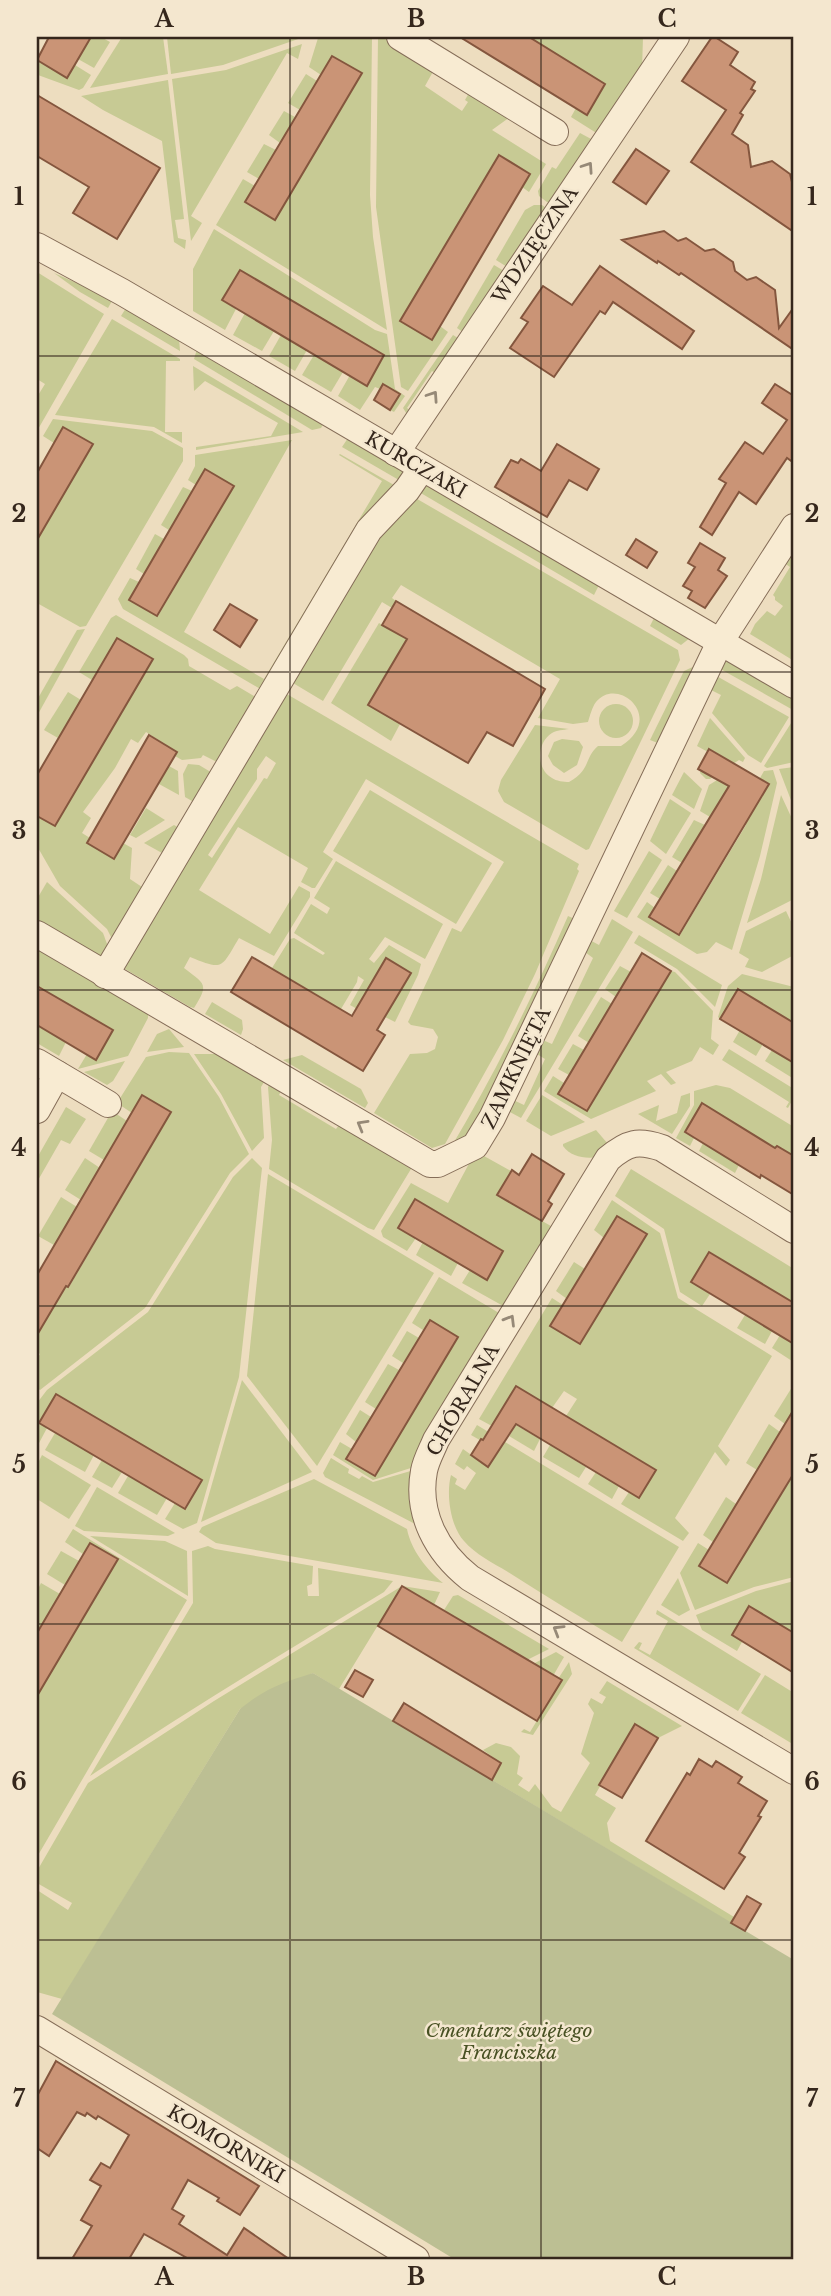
<svg xmlns="http://www.w3.org/2000/svg" width="831" height="2296" viewBox="0 0 831 2296" font-family="'Libre Baskerville',serif">
<rect width="100%" height="100%" fill="#edddbf"/>
<!-- green -->
<g fill="#c7ca94" fill-rule="evenodd">
<path d="M91 37H101L110 42 94 68 78 59Z"/>
<path d="M122 37H163L168 74 90 88Z"/>
<path d="M167 37H304L223 65 171 74Z"/>
<path d="M322 37H372L370 195 373 237 387 330 216 225 243 179 255 186 245 202 275 220 361 73 332 56 321 75 309 67 318 38Z"/>
<path d="M378 37H384L435 68 425 86 462 111 468 102 465 100 470 91 510 117 492 130 546 164 529 192 522 187 530 174 499 156 401 321 440 326 448 332 408 391 401 387 376 207Z"/>
<path d="M529 37H643L642 69 598 134 571 117 576 108 587 114 605 84Z"/>
<path d="M302 44 298 59 287 53 191 216 202 223 191 241 172 79 226 70Z"/>
<path d="M37 60 67 78 75 65 91 75 83 88 79 90 38 75Z"/>
<path d="M306 74 317 81 300 110 288 103Z"/>
<path d="M168 80 184 219 175 220 178 238 186 240 185 249 174 242 162 141 103 110 81 96Z"/>
<path d="M284 111 295 117 280 143 269 135Z"/>
<path d="M580 133 593 140 552 203 547 202 539 196 538 191 552 167 556 169Z"/>
<path d="M264 144 276 150 259 179 247 172Z"/>
<path d="M534 205H542L551 212 512 270 496 260 525 210Z"/>
<path d="M214 229 375 330 387 334 395 389 405 396 394 412 390 410 399 394 383 384 380 389 375 387 360 410 338 396 350 375 367 385 384 355 240 270 222 300 236 309 225 330 193 311V269Z"/>
<path d="M494 265 509 274 467 335 457 328Z"/>
<path d="M37 272 104 314 37 431V397L45 384 37 379Z"/>
<path d="M54 273 113 299 108 308 80 292Z"/>
<path d="M126 308 179 339 180 351 121 316Z"/>
<path d="M245 313 274 331 262 351 233 335Z"/>
<path d="M112 319 180 359V361H166L165 432H182V443L154 427 55 415Z"/>
<path d="M281 335 307 350 295 371 269 356Z"/>
<path d="M453 335 463 341 440 376 432 371 407 408 414 413 410 419 403 408Z"/>
<path d="M197 349 324 423 321 428 312 430 194 359Z"/>
<path d="M314 355 343 372 331 392 302 375Z"/>
<path d="M193 366 303 432 196 450V447L271 436 278 423 205 381 194 391Z"/>
<path d="M53 419 152 431 183 448V461L86 626 80 627 37 603V540L92 444 64 427 54 443 43 436Z"/>
<path d="M348 438 409 473 404 483 342 447Z"/>
<path d="M292 440 184 632 264 679 382 481 339 455 340 454 394 485 262 690 123 609 118 599 130 578 139 582 129 600 158 616 233 486 196 485 188 480 195 466V455Z"/>
<path d="M425 483 599 585 594 595 414 489Z"/>
<path d="M183 487 192 491 169 530 161 525Z"/>
<path d="M412 496 678 650 680 660 589 849 586 850 504 802 498 791 501 780 535 725 569 729C563 730 557 730 552 733 536 743 536 769 552 778 556 781 564 782 569 782 591 770 584 758 598 746H621C666 718 618 675 596 702 592 707 590 716 588 722L573 724 538 718 560 679 401 585 392 598 396 601 392 608 382 602 323 701 293 683 385 527Z"/>
<path d="M155 534 164 539 144 574 136 569Z"/>
<path d="M794 539V661L750 634 755 624 767 611 775 616 783 606 775 600V597L773 595 790 567 780 560Z"/>
<path d="M116 615 184 655 188 659 189 666 230 690 237 686 259 699 219 763 203 755 201 758 182 760 175 756 177 752 146 732 138 743 131 739 115 768 83 812 91 818 82 833 90 838 88 843 113 859 123 843 132 848 130 879 148 891 116 947 107 929 60 886 37 846V816L55 826 153 659 117 638 92 680 79 672 111 618Z"/>
<path d="M654 618 690 638 681 645 650 626Z"/>
<path d="M379 623 415 644 400 724 391 741 331 703Z"/>
<path d="M85 629 37 716V700L77 630Z"/>
<path d="M727 661 794 699 793 710 717 667Z"/>
<path d="M697 665 663 745 650 740 684 671Z"/>
<path d="M713 674 789 717 761 763 748 755 712 713 721 695 707 688Z"/>
<path d="M68 692 81 700 58 738 44 730Z"/>
<path d="M285 693 579 864 577 869 579 871 535 974 503 1040 445 1144 432 1148 374 1113 410 1054 427 1053 435 1049 438 1037 433 1029 411 1025 408 1022 452 928 461 932 504 862 366 779 323 852 333 859 315 888H312L301 882 308 868 238 827 199 890 270 934 299 886 310 892V897L274 956 239 938C221 968 224 971 190 957L184 968C204 984 210 983 194 1008L190 1007 125 969 126 963ZM266 756 276 763 267 779 264 778 212 858 208 855 257 779V769Z"/>
<circle cx="616" cy="721" r="17"/>
<path d="M710 718 745 758 743 762 739 760 710 779H706L700 773 701 770 711 776 722 756 710 749 708 752 697 746Z"/>
<path d="M793 720 794 762 767 768 764 766Z"/>
<path d="M562 739 579 741 583 747 577 765 564 773 553 765 548 756 554 742Z"/>
<path d="M188 764 199 765 214 774 199 805 185 797 183 774Z"/>
<path d="M169 766 178 771 179 795 159 784Z"/>
<path d="M740 766 720 802 740 801 754 809 769 784 760 778 764 771 773 770 777 783 760 856 732 950 716 942 707 952 697 954 637 917 647 902 655 908 680 935 746 825 716 807 710 817 700 811 709 785Z"/>
<path d="M794 767V808L779 769Z"/>
<path d="M684 772 702 789 694 809 672 795Z"/>
<path d="M370 790 492 863 456 924 333 851Z"/>
<path d="M781 795 794 823V899L747 923 761 879Z"/>
<path d="M670 799 691 813 666 854 650 841Z"/>
<path d="M146 808 165 820 136 838 130 835Z"/>
<path d="M694 820 705 825 682 863 672 857Z"/>
<path d="M174 825 184 831 171 853H162L144 843Z"/>
<path d="M649 851 662 860 627 918 614 911Z"/>
<path d="M336 861 443 924 425 959 385 937 369 959 374 963 389 945 421 964 418 975 395 1022 385 1017 411 973 387 958 359 1004V1010L350 1005 364 980 358 976 357 982 341 1009 272 968 290 939 294 938 323 955 325 953 294 933 311 904 327 914 330 908 314 898Z"/>
<path d="M668 865 677 871 660 899 650 893Z"/>
<path d="M47 882 103 933 110 952 109 955 89 958 37 926V899Z"/>
<path d="M786 911 794 928V955L762 972 745 967 749 959 739 953 746 931Z"/>
<path d="M568 916 579 921 474 1138 450 1149C495 1074 533 996 568 916Z"/>
<path d="M612 919 633 932 521 1118 506 1110 509 1098 524 1105 545 1059 532 1051 538 1038 552 1044 593 958 581 949 586 938 599 945Z"/>
<path d="M639 935 722 985 715 1007 677 969 634 943Z"/>
<path d="M37 943 148 1013V1018L128 1056 78 1069 87 1054 96 1059 113 1030 37 986Z"/>
<path d="M620 966 631 972 616 997 605 989Z"/>
<path d="M671 971 675 972 713 1011 711 1039 719 1045 713 1055 700 1047 692 1061 666 1072 676 1083 671 1085 661 1074 647 1081 656 1091 591 1119 544 1091 553 1076 564 1083 558 1094 587 1111Z"/>
<path d="M742 974 794 987V1023L738 989 720 1019 718 1017 728 986Z"/>
<path d="M601 997 612 1004 589 1043 578 1036Z"/>
<path d="M212 1002 242 1020 243 1029 241 1035 205 1014Z"/>
<path d="M37 1025 66 1042 59 1056 37 1043Z"/>
<path d="M169 1029 184 1047 147 1052 157 1034Z"/>
<path d="M740 1030 763 1044 756 1056 733 1042Z"/>
<path d="M573 1044 584 1050 569 1075 558 1069Z"/>
<path d="M729 1049 794 1089V1097L788 1108 786 1107 789 1102 722 1060Z"/>
<path d="M772 1050 794 1063V1079L765 1061Z"/>
<path d="M169 1052 189 1053 219 1097 249 1154 230 1173 145 1308 40 1390 37 1388V1359L40 1354 37 1352V1335L66 1286 69 1287 171 1113H132L117 1103 146 1057Z"/>
<path d="M194 1054H217L264 1082 261 1087 264 1138 252 1151 221 1094Z"/>
<path d="M302 1055 361 1089 368 1103 365 1108 283 1060Z"/>
<path d="M125 1061 113 1081 107 1085 84 1072Z"/>
<path d="M272 1081 283 1087 279 1095 336 1129 342 1121 414 1164 374 1230 368 1228 269 1169 272 1140 268 1087Z"/>
<path d="M716 1085 730 1088 794 1127V1156L777 1146 775 1148 703 1104 685 1132 694 1138 690 1146 676 1138 694 1105V1091Z"/>
<path d="M690 1093V1106L672 1134 638 1114 659 1105 656 1121 677 1113 681 1096Z"/>
<path d="M542 1095 585 1122 551 1136 526 1121Z"/>
<path d="M66 1107 86 1119 70 1144 61 1140 37 1182V1158Z"/>
<path d="M112 1111 127 1121 104 1160 89 1151Z"/>
<path d="M596 1130 608 1144 598 1157C585 1159 571 1157 563 1146V1144Z"/>
<path d="M703 1143 739 1165 735 1173 699 1151Z"/>
<path d="M488 1145 484 1156 511 1171 497 1195 556 1229 505 1307 462 1283 470 1270 487 1280 503 1251 416 1199 399 1227 416 1238 407 1251 383 1237 381 1231 411 1183 448 1203 472 1158Z"/>
<path d="M85 1158 100 1168 81 1200 65 1190Z"/>
<path d="M252 1158 262 1168 239 1377 197 1523 183 1529 165 1519 175 1503 186 1509 202 1480 57 1394 39 1423 47 1428 38 1445 37 1403 47 1390 148 1312 233 1177Z"/>
<path d="M631 1169 794 1269V1303L710 1252 692 1282 710 1294 702 1306 680 1292 664 1229 615 1196Z"/>
<path d="M268 1174 434 1273 317 1466 247 1376Z"/>
<path d="M61 1197 77 1207 54 1245 38 1236Z"/>
<path d="M612 1200 660 1233 678 1298 772 1356 718 1446 730 1460 726 1466 715 1452 675 1518 689 1533 683 1541 621 1504 629 1492 639 1498 656 1470 566 1416 577 1399 564 1391 552 1408 516 1386 499 1413 508 1420 501 1431 479 1419 552 1298 563 1305 580 1343 646 1234 617 1216 604 1238 594 1230Z"/>
<path d="M423 1242 458 1263 451 1276 416 1255Z"/>
<path d="M574 1262 585 1269 567 1299 556 1291Z"/>
<path d="M439 1277 504 1316 414 1467 373 1480 333 1455 340 1442 352 1449 346 1459 375 1476 458 1338 430 1320 423 1330 412 1323Z"/>
<path d="M745 1315 772 1331 765 1344 737 1328Z"/>
<path d="M407 1331 419 1338 403 1363 392 1356Z"/>
<path d="M780 1335 794 1344V1359L792 1361 772 1348Z"/>
<path d="M388 1364 399 1370 376 1409 365 1402Z"/>
<path d="M242 1380 312 1472 201 1522Z"/>
<path d="M794 1384V1409L785 1424 774 1416Z"/>
<path d="M360 1410 371 1417 356 1442 346 1434Z"/>
<path d="M769 1424 780 1432 757 1470 746 1463Z"/>
<path d="M477 1425 679 1547 622 1642C584 1619 545 1596 508 1572 493 1563 475 1554 464 1541 450 1526 446 1493 451 1475L457 1479 455 1484 465 1490 476 1473 467 1466 464 1470 455 1464 463 1449 488 1467 499 1451 471 1435Z"/>
<path d="M516 1425 540 1439 534 1451 509 1436Z"/>
<path d="M55 1433 94 1455 85 1472 45 1450Z"/>
<path d="M550 1445 586 1467 579 1478 543 1457Z"/>
<path d="M42 1455 91 1485 69 1519 37 1499V1465Z"/>
<path d="M331 1458 349 1469 348 1473 359 1479 362 1476 373 1482 414 1470 417 1525 325 1477 323 1473Z"/>
<path d="M102 1460 122 1472 112 1488 92 1477Z"/>
<path d="M596 1472 619 1486 612 1499 588 1484Z"/>
<path d="M794 1473V1577L754 1587 695 1610 680 1573 698 1543 709 1550 699 1566 727 1583Z"/>
<path d="M128 1476 167 1498 157 1515 118 1493Z"/>
<path d="M314 1479 407 1529C411 1550 427 1570 443 1583L216 1543 199 1532 202 1527Z"/>
<path d="M97 1487 175 1533 168 1536 84 1531 75 1526Z"/>
<path d="M726 1497 736 1504 713 1542 703 1535Z"/>
<path d="M73 1529 187 1600 37 1857V1696L117 1559 90 1543 83 1554 65 1542Z"/>
<path d="M90 1536 165 1541 187 1551 188 1596Z"/>
<path d="M208 1546 215 1549 313 1566 312 1584 307 1586 308 1596H319L318 1568 393 1581 384 1592C285 1652 186 1711 90 1776L193 1603 192 1551Z"/>
<path d="M61 1551 79 1561 65 1585 47 1574Z"/>
<path d="M678 1578 690 1610 679 1616 661 1605Z"/>
<path d="M794 1581V1633L749 1607 732 1635 742 1642 737 1651 702 1630 696 1615 756 1591Z"/>
<path d="M41 1583 60 1594 37 1632V1591Z"/>
<path d="M402 1586 339 1689 313 1673 240 1709 62 1999 37 1992V1890L68 1910 72 1903 37 1883V1871L88 1783 214 1701 402 1586 440 1592 434 1605Z"/>
<path d="M458 1595 549 1649 527 1660 444 1610 453 1596Z"/>
<path d="M657 1610 761 1674 738 1711 634 1648 639 1642 642 1643 639 1649 650 1655 668 1621 656 1614Z"/>
<path d="M556 1652 564 1657 553 1676 533 1664Z"/>
<path d="M569 1662 572 1674 533 1735 521 1732 524 1729 530 1732 561 1681 558 1679Z"/>
<path d="M765 1675 794 1693V1737L791 1743 741 1713Z"/>
<path d="M607 1681 682 1726 658 1738 635 1725 595 1795 616 1808 607 1823 610 1841 734 1917 731 1923 492 1780 501 1763 483 1750 496 1743 511 1747 520 1756 517 1774 523 1778 518 1785 529 1792 535 1784 552 1807 561 1812 590 1763 581 1754 594 1713 588 1704 591 1698 602 1704 606 1697 599 1693Z"/>
</g>
<!-- cemetery -->
<path fill="#bcbf93" d="M313 1673 794 1960V2259H454L52 2014 240 1709C266 1688 282 1683 313 1673Z"/>
<!-- building -->
<g fill="#ca9476" stroke="#84563e" stroke-width="2">
<path d="M49 37H91L67 78 37 60Z"/>
<path d="M460 37H529L605 84 587 115Z"/>
<path d="M712 37H715L738 52 730 65 755 82 751 89 755 91 740 113 743 115 732 134 748 145 751 167 772 161 790 174 794 190V232L691 162 726 110 682 81Z"/>
<path d="M332 56 362 73 275 220 245 202Z"/>
<path d="M37 95 160 168 117 239 73 213 89 187 37 156Z"/>
<path d="M636 149 669 171 646 204 613 182Z"/>
<path d="M499 155 530 174 432 340 400 321Z"/>
<path d="M664 231 678 241 686 238 705 251 714 249 733 262 735 271 747 280 756 277 775 290 779 328 794 307V350L681 273 679 275 658 261 657 263 622 240Z"/>
<path d="M600 266 694 331 682 349 613 302 605 314 600 311 554 377 510 348 528 322 521 318 543 286 572 305Z"/>
<path d="M240 270 384 355 367 386 222 300Z"/>
<path d="M383 384 400 394 390 410 374 400Z"/>
<path d="M775 384 794 396V463L787 458 756 504 739 492 712 535 700 527 726 483 719 479 745 442 763 454 787 420 762 403Z"/>
<path d="M63 427 93 444 37 540V473Z"/>
<path d="M557 444 599 469 587 490 569 480 547 517 495 487 511 460 518 463 521 459 541 471Z"/>
<path d="M205 469 234 486 157 616 129 600Z"/>
<path d="M636 539 657 552 647 568 626 555Z"/>
<path d="M700 543 725 558 718 570 727 576 705 608 688 598 692 591 683 586 695 567 688 563Z"/>
<path d="M396 601 545 689 513 746 487 732 468 763 368 705 407 639 382 625Z"/>
<path d="M230 604 257 620 240 647 214 630Z"/>
<path d="M117 638 153 659 55 826 37 816V775Z"/>
<path d="M149 735 177 752 114 859 87 843Z"/>
<path d="M709 749 769 784 679 935 649 917 729 786 698 769Z"/>
<path d="M642 953 671 971 587 1111 558 1094Z"/>
<path d="M252 957 352 1016 386 958 411 973 377 1030 385 1035 363 1071 231 992Z"/>
<path d="M37 986 113 1030 96 1060 37 1025Z"/>
<path d="M738 989 794 1023V1063L720 1019Z"/>
<path d="M142 1095 171 1112 68 1287 66 1286 37 1335V1275Z"/>
<path d="M702 1103 775 1148 777 1146 794 1156V1195L761 1175 760 1178 685 1132Z"/>
<path d="M532 1154 564 1174 548 1201 552 1204 542 1221 497 1195 512 1170 519 1175Z"/>
<path d="M415 1199 503 1251 487 1280 398 1228Z"/>
<path d="M617 1216 647 1234 580 1344 550 1326Z"/>
<path d="M709 1252 794 1303V1344L691 1282Z"/>
<path d="M430 1320 458 1337 375 1476 346 1459Z"/>
<path d="M516 1386 656 1470 639 1498 516 1424 488 1467 471 1455 481 1439 483 1440Z"/>
<path d="M56 1394 202 1480 185 1509 39 1423Z"/>
<path d="M794 1409V1473L727 1583 699 1566Z"/>
<path d="M90 1543 118 1559 37 1696V1633Z"/>
<path d="M402 1586 562 1680 537 1721 378 1626Z"/>
<path d="M749 1606 794 1633V1673L732 1635Z"/>
<path d="M355 1670 373 1680 363 1697 345 1687Z"/>
<path d="M404 1703 501 1763 492 1780 393 1721Z"/>
<path d="M635 1724 658 1738 622 1798 599 1785Z"/>
<path d="M699 1759 712 1767 716 1761 742 1777 738 1783 767 1801 758 1816 761 1817 739 1853 745 1857 724 1889 646 1841 687 1773 690 1775Z"/>
<path d="M747 1896 761 1904 745 1931 731 1923Z"/>
<path d="M56 2061 259 2186 240 2215 217 2201 219 2198 188 2180 172 2209 184 2216 179 2224 227 2255 244 2228 289 2259H189L144 2234 129 2259H72L92 2226 81 2220 101 2186 90 2180 101 2163 110 2168 129 2135 98 2116 96 2119 87 2113 85 2116 77 2112 49 2156 37 2148V2096Z"/>
</g>
<g fill="none" stroke-linecap="round" stroke-linejoin="round">
<!-- minor casing -->
<g stroke="#856d58" stroke-width="28">
<g id="minor">
<path d="M400 37 555 132"/>
<path d="M37 246 122 292 794 685"/>
<path d="M396 453 676 37"/>
<path d="M37 934 430 1164H438L475 1146 492 1118 720 642 794 527"/>
<path d="M105 975 369 530 407 490 422 468"/>
<path d="M37 1062 108 1104"/>
<path d="M37 1110 57 1074"/>
<path d="M794 1230 662 1148C638 1140 628 1142 608 1159L436 1440C432 1450 426 1460 424 1471 416 1514 437 1552 470 1578L794 1771"/>
<path d="M37 2029 416 2259"/>
</g>
</g>
<!-- minor -->
<use href="#minor" stroke="#f8ebd2" stroke-width="26"/>
</g>
<!-- one-way arrows -->
<defs><path id="oneway-chevron" d="M-2-3.5L2.5 0L-2 3.5" fill="none" stroke-width="1.6" stroke-linecap="round" stroke-linejoin="round" transform="scale(1.75)"/></defs>
<g stroke="#968977">
<use href="#oneway-chevron" transform="translate(588 167) rotate(-56)"/>
<use href="#oneway-chevron" transform="translate(433 396) rotate(-56)"/>
<use href="#oneway-chevron" transform="translate(362 1125) rotate(-150)"/>
<use href="#oneway-chevron" transform="translate(510 1320) rotate(-59)"/>
<use href="#oneway-chevron" transform="translate(558 1630) rotate(-149)"/>
</g>
<!-- grid -->
<path fill="none" stroke="#35271c" stroke-width="2" stroke-opacity="0.55" d="M290 37V2259M541 37V2259M37 356H794M37 672H794M37 990H794M37 1306H794M37 1624H794M37 1940H794"/>
<g text-anchor="middle" dominant-baseline="central" stroke-width="5" stroke-linejoin="round" paint-order="stroke">
<!-- street labels -->
<g font-size="19" fill="#35271c" stroke="#f4e7cf">
<text transform="translate(535 245) rotate(-56)">WDZIĘCZNA</text>
<text transform="translate(416 465) rotate(30)">KURCZAKI</text>
<text transform="translate(516 1068) rotate(-64)">ZAMKNIĘTA</text>
<text transform="translate(463 1400) rotate(-60)">CHÓRALNA</text>
<text transform="translate(226 2144) rotate(31)">KOMORNIKI</text>
</g>
<!-- park labels -->
<g font-size="19" font-style="italic" fill="#485123" stroke="#f4e7cf">
<text x="509" y="2030">Cmentarz świętego<tspan x="509" dy="22">Franciszka</tspan></text>
</g>
</g>
<!-- border -->
<rect width="831" height="2296" fill="none" stroke="#f4e7cf" stroke-width="77"/>
<rect x="38" y="38" width="754" height="2220" fill="none" stroke="#35271c" stroke-width="2.5"/>
<g font-size="23" text-anchor="middle" font-weight="bold" fill="#35271c">
<text x="164" y="27">A</text>
<text x="416" y="27">B</text>
<text x="667" y="27">C</text>
<text x="19" y="205">1</text>
<text x="812" y="205">1</text>
<text x="19" y="522">2</text>
<text x="812" y="522">2</text>
<text x="19" y="839">3</text>
<text x="812" y="839">3</text>
<text x="19" y="1156">4</text>
<text x="812" y="1156">4</text>
<text x="19" y="1473">5</text>
<text x="812" y="1473">5</text>
<text x="19" y="1790">6</text>
<text x="812" y="1790">6</text>
<text x="19" y="2107">7</text>
<text x="812" y="2107">7</text>
<text x="164" y="2285">A</text>
<text x="416" y="2285">B</text>
<text x="667" y="2285">C</text>
</g>
</svg>
